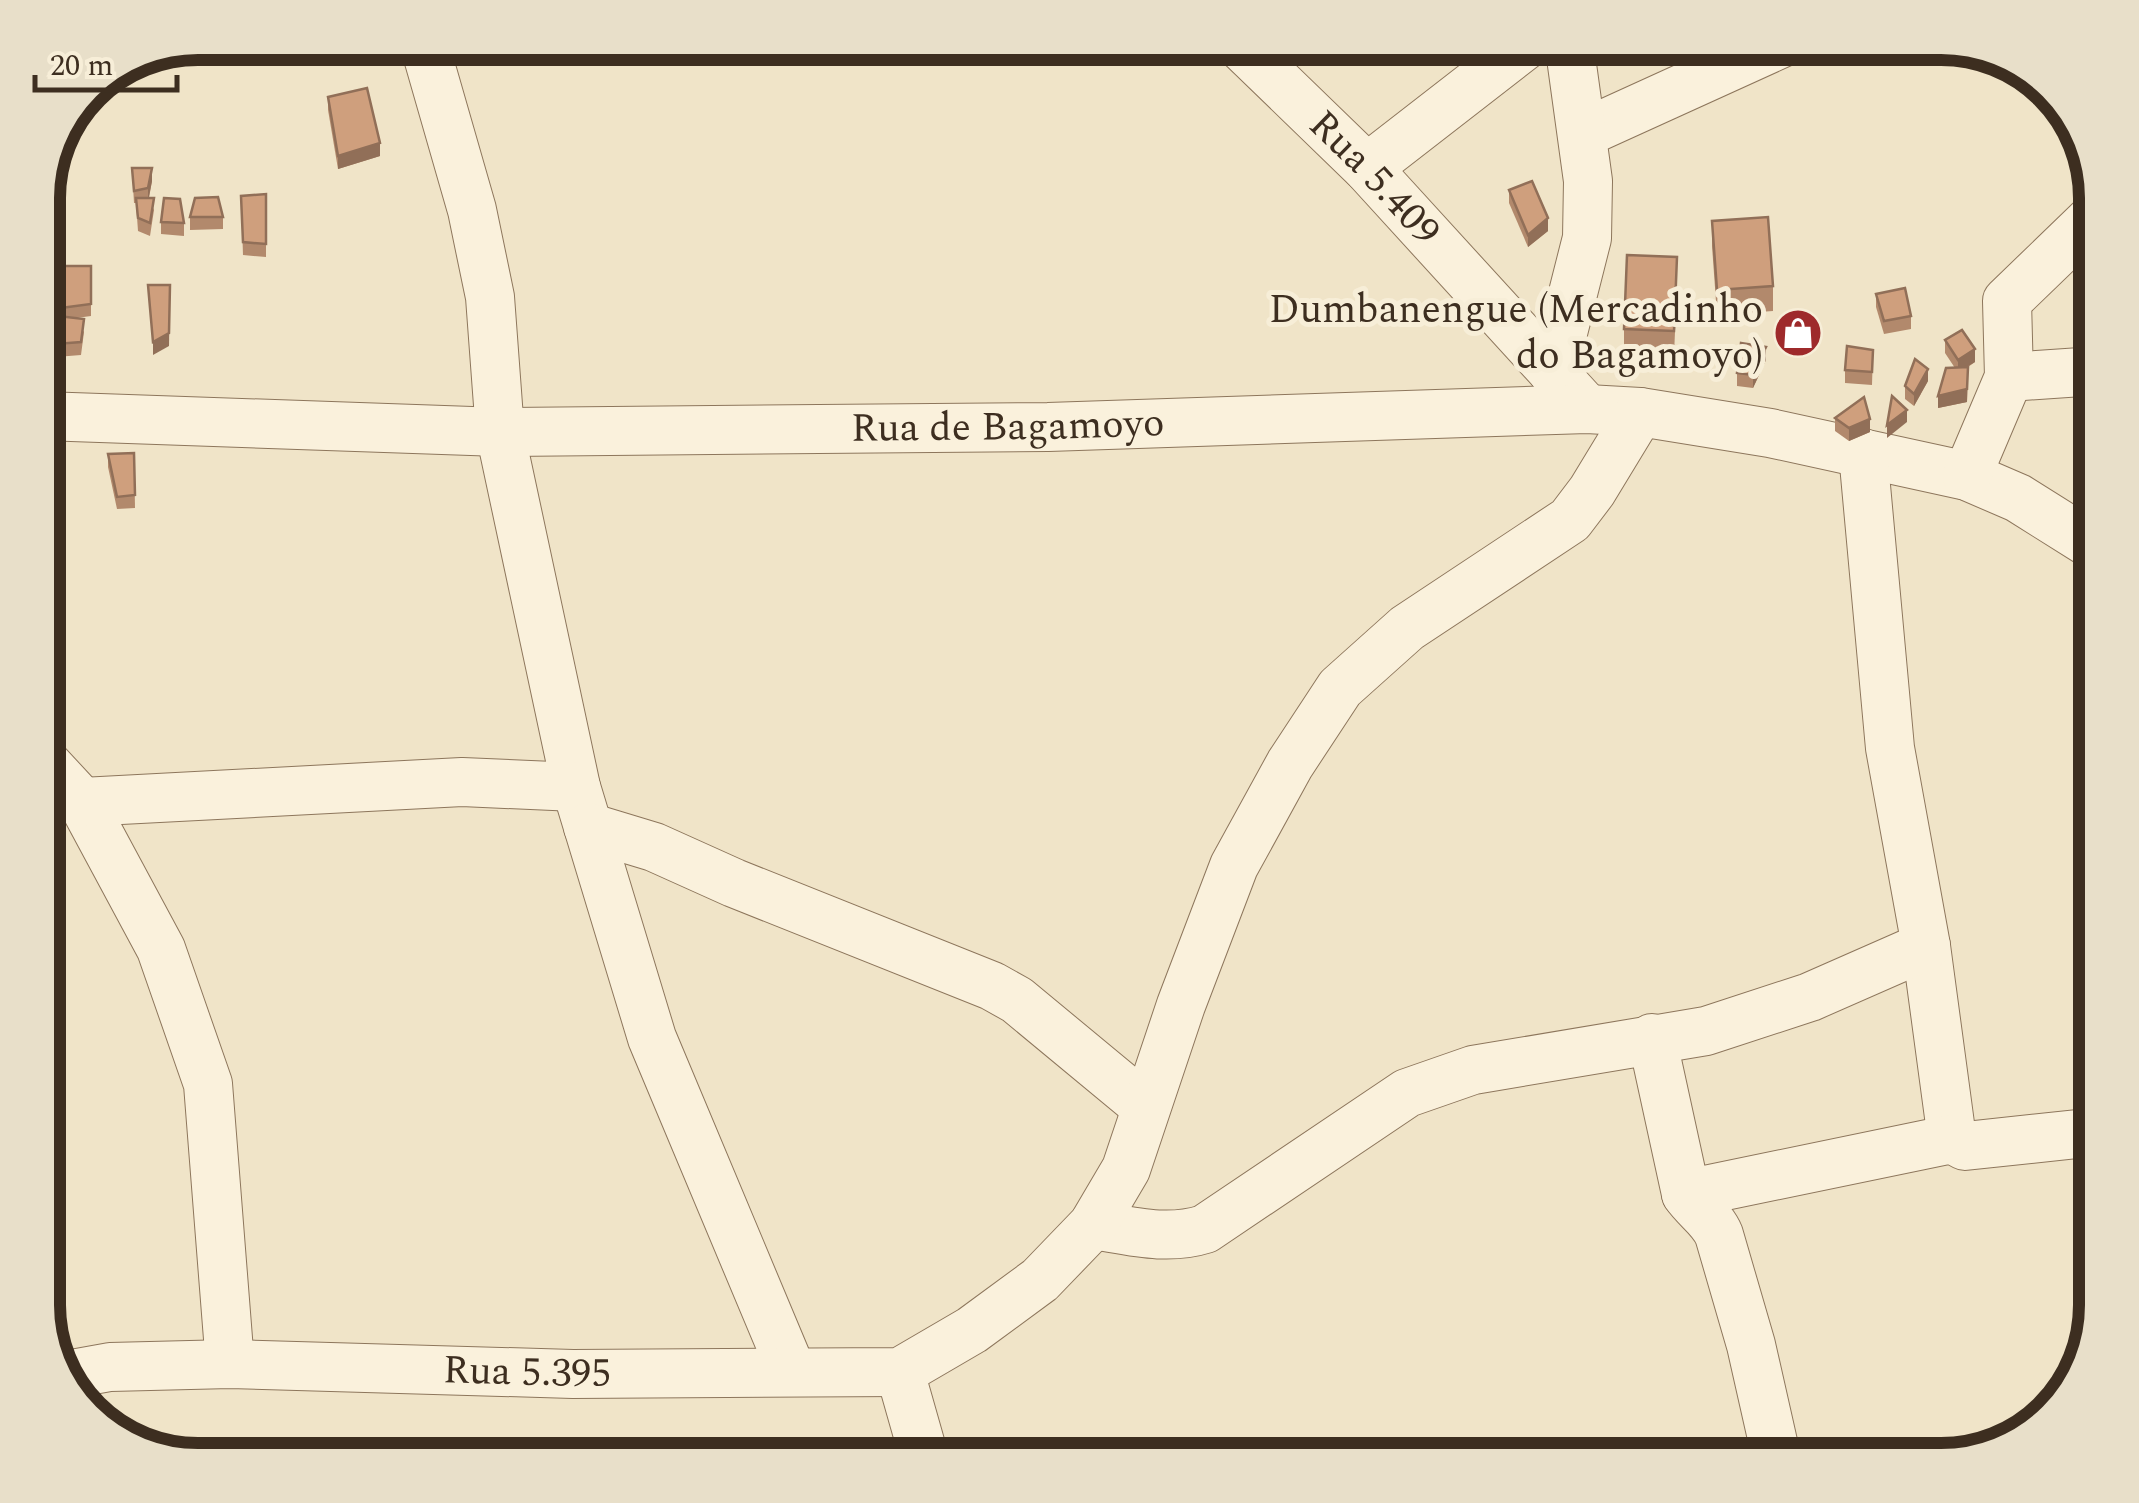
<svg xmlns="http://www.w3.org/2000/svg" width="2139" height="1503" viewBox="0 0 2139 1503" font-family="Spectral,serif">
<rect width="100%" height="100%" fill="#f0e4c8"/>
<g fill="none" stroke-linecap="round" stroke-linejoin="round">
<!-- minor casing -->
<g stroke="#8d765c" stroke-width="50">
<g id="minor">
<path d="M424 43 472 210 490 297 500 432 576 787 652 1038 792 1372"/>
<path id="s1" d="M1238 43 1367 168 1587 409"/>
<path d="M1582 134 1782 43"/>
<path d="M1367 168 1528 43"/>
<path d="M1553 372 1587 238 1588 181 1569 43"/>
<path d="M2009 377 2096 371"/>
<path id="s2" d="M43 416 500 432 1048 427 1587 409 1640 412 1770 433 1967 476 2018 498 2096 547"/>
<path d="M1863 453 1890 748 1926 946 1952 1139"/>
<path d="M1967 476 2009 377 2007 301 2096 215"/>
<path d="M43 760 82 802 161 949 208 1084 230 1364"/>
<path d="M82 802 462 782 576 787"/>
<path d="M588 827 654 847 734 883 992 986 1017 1000 1145 1106"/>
<path d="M1652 1038 1686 1194C1696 1209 1712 1218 1719 1235L1751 1345 1777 1460"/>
<path d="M1686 1194 1952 1139 1965 1146 2096 1132"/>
<path d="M1093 1225C1131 1231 1167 1241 1205 1229L1407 1093 1473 1070 1706 1031 1810 997 1926 946"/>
<path d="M900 1372 925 1460"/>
<path id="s3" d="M60 1376 110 1367 230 1364 573 1374 900 1372 972 1330 1040 1280 1093 1225 1126 1169 1181 1005 1234 866 1290 764 1340 688 1407 628 1570 520 1592 491 1640 412"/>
</g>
</g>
<!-- minor -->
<use href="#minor" stroke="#faf1dc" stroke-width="48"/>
</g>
<!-- wall -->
<g fill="#b2896c">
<path d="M328 97 380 156 338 169 328 110Z"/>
<path d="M132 168 152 181 149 198 154 210 150 236 138 231 136 203H134Z"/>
<path d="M1509 190 1548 231 1528 247 1509 203Z"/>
<path d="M266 194V257L243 255 241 196Z"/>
<path d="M190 217H223V229L190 230Z"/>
<path d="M1712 221 1773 286V311L1717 315 1712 246Z"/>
<path d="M161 222 184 223V236L161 234Z"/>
<path d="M53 266H91V316L76 318 84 332 81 355 56 357 58 321H53Z"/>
<path d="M1677 282 1674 356 1624 354V329Z"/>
<path d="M1876 294 1911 316V329L1884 334 1876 307Z"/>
<path d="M1945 340 1975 362 1968 367 1967 402 1938 408 1955 368 1945 353Z"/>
<path d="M1873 350 1872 385 1845 383V370Z"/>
<path d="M1766 360 1753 388 1737 386V373Z"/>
<path d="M1928 381 1914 406 1905 399V386Z"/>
<path d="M1835 418 1870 432 1849 441 1835 431Z"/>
<path d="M134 453 135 508 117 509 108 467V454Z"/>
<path d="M43 458 48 480V493H43Z"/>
</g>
<!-- shaded-wall -->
<g fill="#916f58">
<path d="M380 143V156L338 169V156Z"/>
<path d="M152 168V181L148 201V188Z"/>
<path d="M1548 218V231L1528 247V235Z"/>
<path d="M170 285 169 346 153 355V342Z"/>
<path d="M1766 347V360L1753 388V375Z"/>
<path d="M1975 349V362L1958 372V360Z"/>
<path d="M1968 367 1967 402 1938 408V396Z"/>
<path d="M1928 369V381L1914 406V394Z"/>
<path d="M1907 410V422L1887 438V425Z"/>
<path d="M1870 419V432L1849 441V428Z"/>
</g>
<!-- building -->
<g fill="#cf9f7d" stroke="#916f58" stroke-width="2.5">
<path d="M367 88 380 143 338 156 328 97Z"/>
<path d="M132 168H152L148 188 134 191Z"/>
<path d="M1532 181 1548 218 1528 235 1509 190Z"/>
<path d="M266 194V244L243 242 241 196Z"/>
<path d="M218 197 223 217H190L195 198Z"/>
<path d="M136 198H154L150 223 138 218Z"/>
<path d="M164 198 180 199 184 223 161 222Z"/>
<path d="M1768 217 1773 286 1717 290 1712 221Z"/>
<path d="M1627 255 1677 257 1674 331 1624 329Z"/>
<path d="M53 266H91V304L53 309Z"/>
<path d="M148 285H170L169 333 153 342Z"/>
<path d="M1905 288 1911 316 1884 321 1876 294Z"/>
<path d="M58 316 84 319 81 342 56 344Z"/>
<path d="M1962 330 1975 349 1958 360 1945 340Z"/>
<path d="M1741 343 1766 347 1753 375 1737 373Z"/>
<path d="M1847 346 1873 350 1872 372 1845 370Z"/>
<path d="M1915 359 1928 369 1914 394 1905 386Z"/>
<path d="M1968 367 1967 389 1938 396 1946 368Z"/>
<path d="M1892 396 1907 410 1887 425Z"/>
<path d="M1864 397 1870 419 1849 428 1835 418Z"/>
<path d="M134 453 135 495 117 497 108 454Z"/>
<path d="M43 458 48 480 43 481Z"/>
</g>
<!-- icons -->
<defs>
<g id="shop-disc" transform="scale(2.5)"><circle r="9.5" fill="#9e2a2b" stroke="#f7eed8"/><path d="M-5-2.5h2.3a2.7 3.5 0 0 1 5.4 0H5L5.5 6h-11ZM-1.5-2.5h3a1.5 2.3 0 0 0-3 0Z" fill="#fff"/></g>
</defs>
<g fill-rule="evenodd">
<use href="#shop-disc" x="1798" y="333"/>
</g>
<g text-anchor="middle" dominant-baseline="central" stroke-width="10" stroke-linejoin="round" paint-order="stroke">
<!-- street labels -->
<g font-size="40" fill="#3d2e20" stroke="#f7eed8">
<text stroke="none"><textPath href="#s1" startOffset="192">Rua 5.409</textPath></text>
<text stroke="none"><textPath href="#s2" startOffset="965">Rua de Bagamoyo</textPath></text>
<text stroke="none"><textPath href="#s3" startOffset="468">Rua 5.395</textPath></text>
</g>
<!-- poi labels -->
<g font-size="40" fill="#3d2e20" stroke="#f7eed8" text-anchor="end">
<text x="1763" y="310">Dumbanengue (Mercadinho<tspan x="1763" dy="46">do Bagamoyo)</tspan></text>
</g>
</g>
<!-- crop -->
<path d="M0 0H2139V1503H0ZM198 60H1941A138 138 0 0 1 2079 198V1305A138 138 0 0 1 1941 1443H198A138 138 0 0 1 60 1305V198A138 138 0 0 1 198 60Z" fill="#e8dfc9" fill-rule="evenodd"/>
<path fill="none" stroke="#3d2e20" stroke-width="12" d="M198 60H1941A138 138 0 0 1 2079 198V1305A138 138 0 0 1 1941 1443H198A138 138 0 0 1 60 1305V198A138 138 0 0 1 198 60Z"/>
<!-- scale -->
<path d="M35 75v15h142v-15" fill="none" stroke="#3d2e20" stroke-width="5"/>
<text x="50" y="75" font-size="30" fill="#3d2e20" stroke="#f7eed8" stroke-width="8" paint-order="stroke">20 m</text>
</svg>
